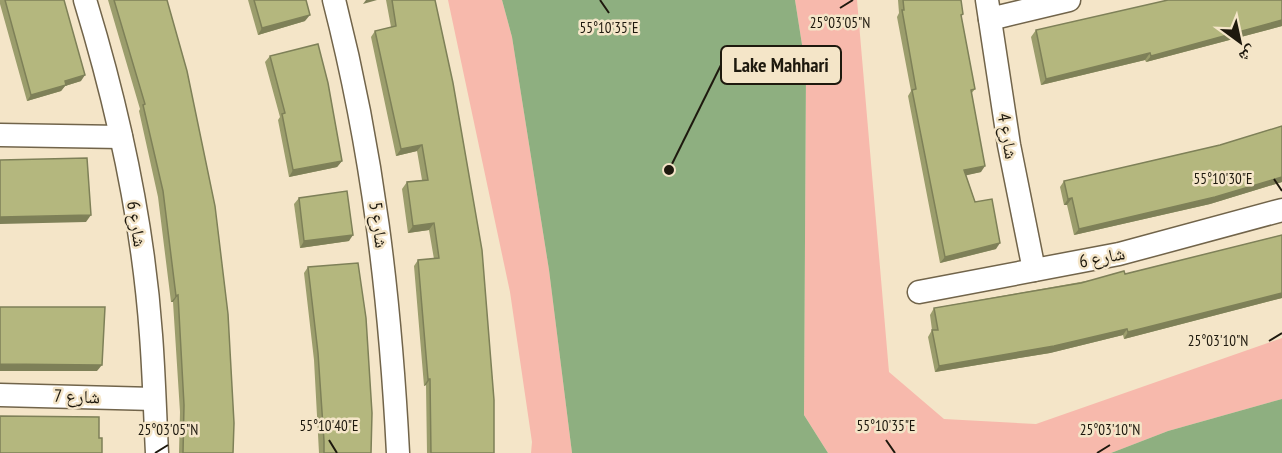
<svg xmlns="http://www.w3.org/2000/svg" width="1282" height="453" viewBox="0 0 1282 453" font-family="'PT Sans Narrow','Noto Naskh Arabic',sans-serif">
<rect width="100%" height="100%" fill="#f4e5c8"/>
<!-- green -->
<g fill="#f7b9ac">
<path d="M448 0H502L512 37 549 270 572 453H531L532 442 510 292Z"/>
<path d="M795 0H857L889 372 944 419 1036 424 1282 338V399L1168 431 1111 453H828L804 415 806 70Z"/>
</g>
<!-- water -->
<g fill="#8eaf80">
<path d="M502 0H795L806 70 804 415 828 453H572L549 270 512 37Z"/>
<path d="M1282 399V453H1111L1168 431Z"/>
</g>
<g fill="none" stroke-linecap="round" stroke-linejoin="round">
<!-- street casing -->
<g stroke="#71644a" stroke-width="25">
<g id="street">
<path d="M85 0C118 108 143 222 151 335 154 374 155 414 157 453"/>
<path d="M334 0C373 152 390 297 398 453"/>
<path d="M987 0 1009 145 1034 270"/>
<path d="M990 19 1069 0"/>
<path d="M0 135 121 137"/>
<path d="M919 292 1119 254 1282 210"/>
<path d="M0 395 154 399"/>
</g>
</g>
<!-- street -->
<use href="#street" stroke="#fff" stroke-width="22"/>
</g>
<!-- wall -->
<g fill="#9b9d6c">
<path d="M0 0H64L81 81 65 86 61 91 27 101 0 4Z"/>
<path d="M108 0H167L233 453H179L180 412 173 302H171L158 197 139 111 140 109Z"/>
<path d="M248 0H306L305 21 258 35Z"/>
<path d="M386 0H435L494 453H427L426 385 424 386 414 266 418 260 434 259 429 230 408 233 402 189 407 182 422 180 417 151 396 156 371 37 375 31 391 27Z"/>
<path d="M898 0H961V17L975 89 971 94 981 172 966 175 975 202 996 249 940 263 908 96 911 91 897 17 899 13Z"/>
<path d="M1282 0V26L1146 62 1145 60 1041 85 1031 37 1036 30Z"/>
<path d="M270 56 342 161 337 167 289 177 278 120 280 117 265 62Z"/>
<path d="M1282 126V182L1210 204 1074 235 1067 205H1064L1060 187 1064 181 1220 145Z"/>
<path d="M299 198 349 241 300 248 294 204Z"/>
<path d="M1282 235V298L1124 339 1123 335 1050 353 935 372 928 337 932 330 930 315 934 308 1125 274Z"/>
<path d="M308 267 371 453H319L314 360 304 273Z"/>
</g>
<!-- shaded-wall -->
<g fill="#7e8058">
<path d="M366 0H377L363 4Z"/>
<path d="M310 15 305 21 258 35 262 28Z"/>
<path d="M1282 20V26L1146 62 1151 56Z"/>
<path d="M1150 53 1145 60 1041 85 1046 79Z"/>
<path d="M85 75 81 81 65 86 61 91 27 101 31 95 65 81Z"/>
<path d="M422 145 417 151 396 156 401 149Z"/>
<path d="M342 161 337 167 289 177 293 170Z"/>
<path d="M985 166 981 172 959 177 964 170Z"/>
<path d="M1282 177V182L1210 204 1074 235 1079 229Z"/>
<path d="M1072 198 1067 205H1064L1068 199Z"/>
<path d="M91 215 86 222 0 224V217Z"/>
<path d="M434 223 429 230 408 233 413 226Z"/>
<path d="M353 235 349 241 300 248 304 241Z"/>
<path d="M1000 243 996 249 940 263 945 257Z"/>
<path d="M1282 293V298L1124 339 1128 332Z"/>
<path d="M178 295 173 302H171L176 296Z"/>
<path d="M1127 329 1123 335 1050 353 935 372 939 366Z"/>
<path d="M0 364 102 365 97 371H0Z"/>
<path d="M428 379H430L426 385 424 386Z"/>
</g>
<!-- building -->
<g fill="#b4b77e" stroke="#7e8058" stroke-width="1.5">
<path d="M5 0H64L85 75 65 81 66 85 31 95Z"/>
<path d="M114 0H167L187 71 215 206 228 314 234 423 233 453H183L184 405 178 295 176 296 163 191 143 105 145 104Z"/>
<path d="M254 0H306L310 15 262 28Z"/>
<path d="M392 0H435L453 83 482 250 494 400V453H431L430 379H428L418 260 439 258 434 223 413 226 407 182 428 180 422 145 401 149 375 31 396 26Z"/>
<path d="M903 0H961L963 14 961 15 975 89 971 90 985 166 964 170 975 202 992 199 1000 243 945 257 912 90 916 89 902 10H904Z"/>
<path d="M1168 0H1282V20L1151 56 1150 53 1046 79 1036 30Z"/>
<path d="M318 44 328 83 342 161 293 170 282 114 285 113 270 56Z"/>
<path d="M1282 126V177L1215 197 1079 229 1072 198 1068 199 1064 181 1220 145Z"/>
<path d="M87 158 91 215 0 217V160Z"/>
<path d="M347 191 353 235 304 241 299 198Z"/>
<path d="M1282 235V293L1128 332 1127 329 1054 346 939 366 932 330H938L934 308 1081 283 1124 271 1125 274Z"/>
<path d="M358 263 366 318 372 413 371 453H324V441L318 353 308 267Z"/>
<path d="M0 307H105L102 365 0 364Z"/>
<path d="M0 416 99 417V438H102V453H0Z"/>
</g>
<!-- ticks -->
<path fill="none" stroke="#1e190e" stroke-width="2" d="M600 0 609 13M840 8 853 0M1274 179 1282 191M1269 341 1282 333M329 440 337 453M886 440 895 453M155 453 168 445M1097 453 1110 445"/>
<g text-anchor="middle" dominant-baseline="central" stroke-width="5" stroke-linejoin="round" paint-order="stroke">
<!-- street labels -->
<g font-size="18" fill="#1e190e" stroke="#f4e5c8">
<text transform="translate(1008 136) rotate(80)">شارع 4</text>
<text transform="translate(137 224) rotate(81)">شارع 6</text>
<text transform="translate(379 225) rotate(82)">شارع 5</text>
<text transform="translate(1102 257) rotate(-11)">شارع 6</text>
<text transform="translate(77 396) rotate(2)">شارع 7</text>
</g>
</g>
<g font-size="15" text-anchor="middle" fill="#1e190e" stroke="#f4e5c8" stroke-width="5" stroke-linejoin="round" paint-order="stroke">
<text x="840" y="28">25°03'05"N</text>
<text x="609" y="33">55°10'35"E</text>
<text x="1223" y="184">55°10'30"E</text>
<text x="1218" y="346">25°03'10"N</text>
<text x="329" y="431">55°10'40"E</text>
<text x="886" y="431">55°10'35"E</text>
<text x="168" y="435">25°03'05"N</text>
<text x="1110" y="435">25°03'10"N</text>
</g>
<!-- callouts -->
<path fill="none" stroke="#1e190e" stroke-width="2" d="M669 170L721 65"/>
<circle fill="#1e190e" stroke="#f4e5c8" stroke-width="2" cx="669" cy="170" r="6"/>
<rect fill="#f4e5c8" stroke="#1e190e" stroke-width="2" x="721" y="46" width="120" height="38" rx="6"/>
<g font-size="20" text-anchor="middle" font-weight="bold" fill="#1e190e">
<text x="781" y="72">Lake Mahhari</text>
</g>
<!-- north arrow -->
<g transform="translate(1240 42) rotate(147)" stroke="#f4e5c8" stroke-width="4.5" paint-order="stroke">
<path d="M0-4.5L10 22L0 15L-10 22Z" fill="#1e190e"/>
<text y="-9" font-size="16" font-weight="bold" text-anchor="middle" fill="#1e190e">ش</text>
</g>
</svg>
